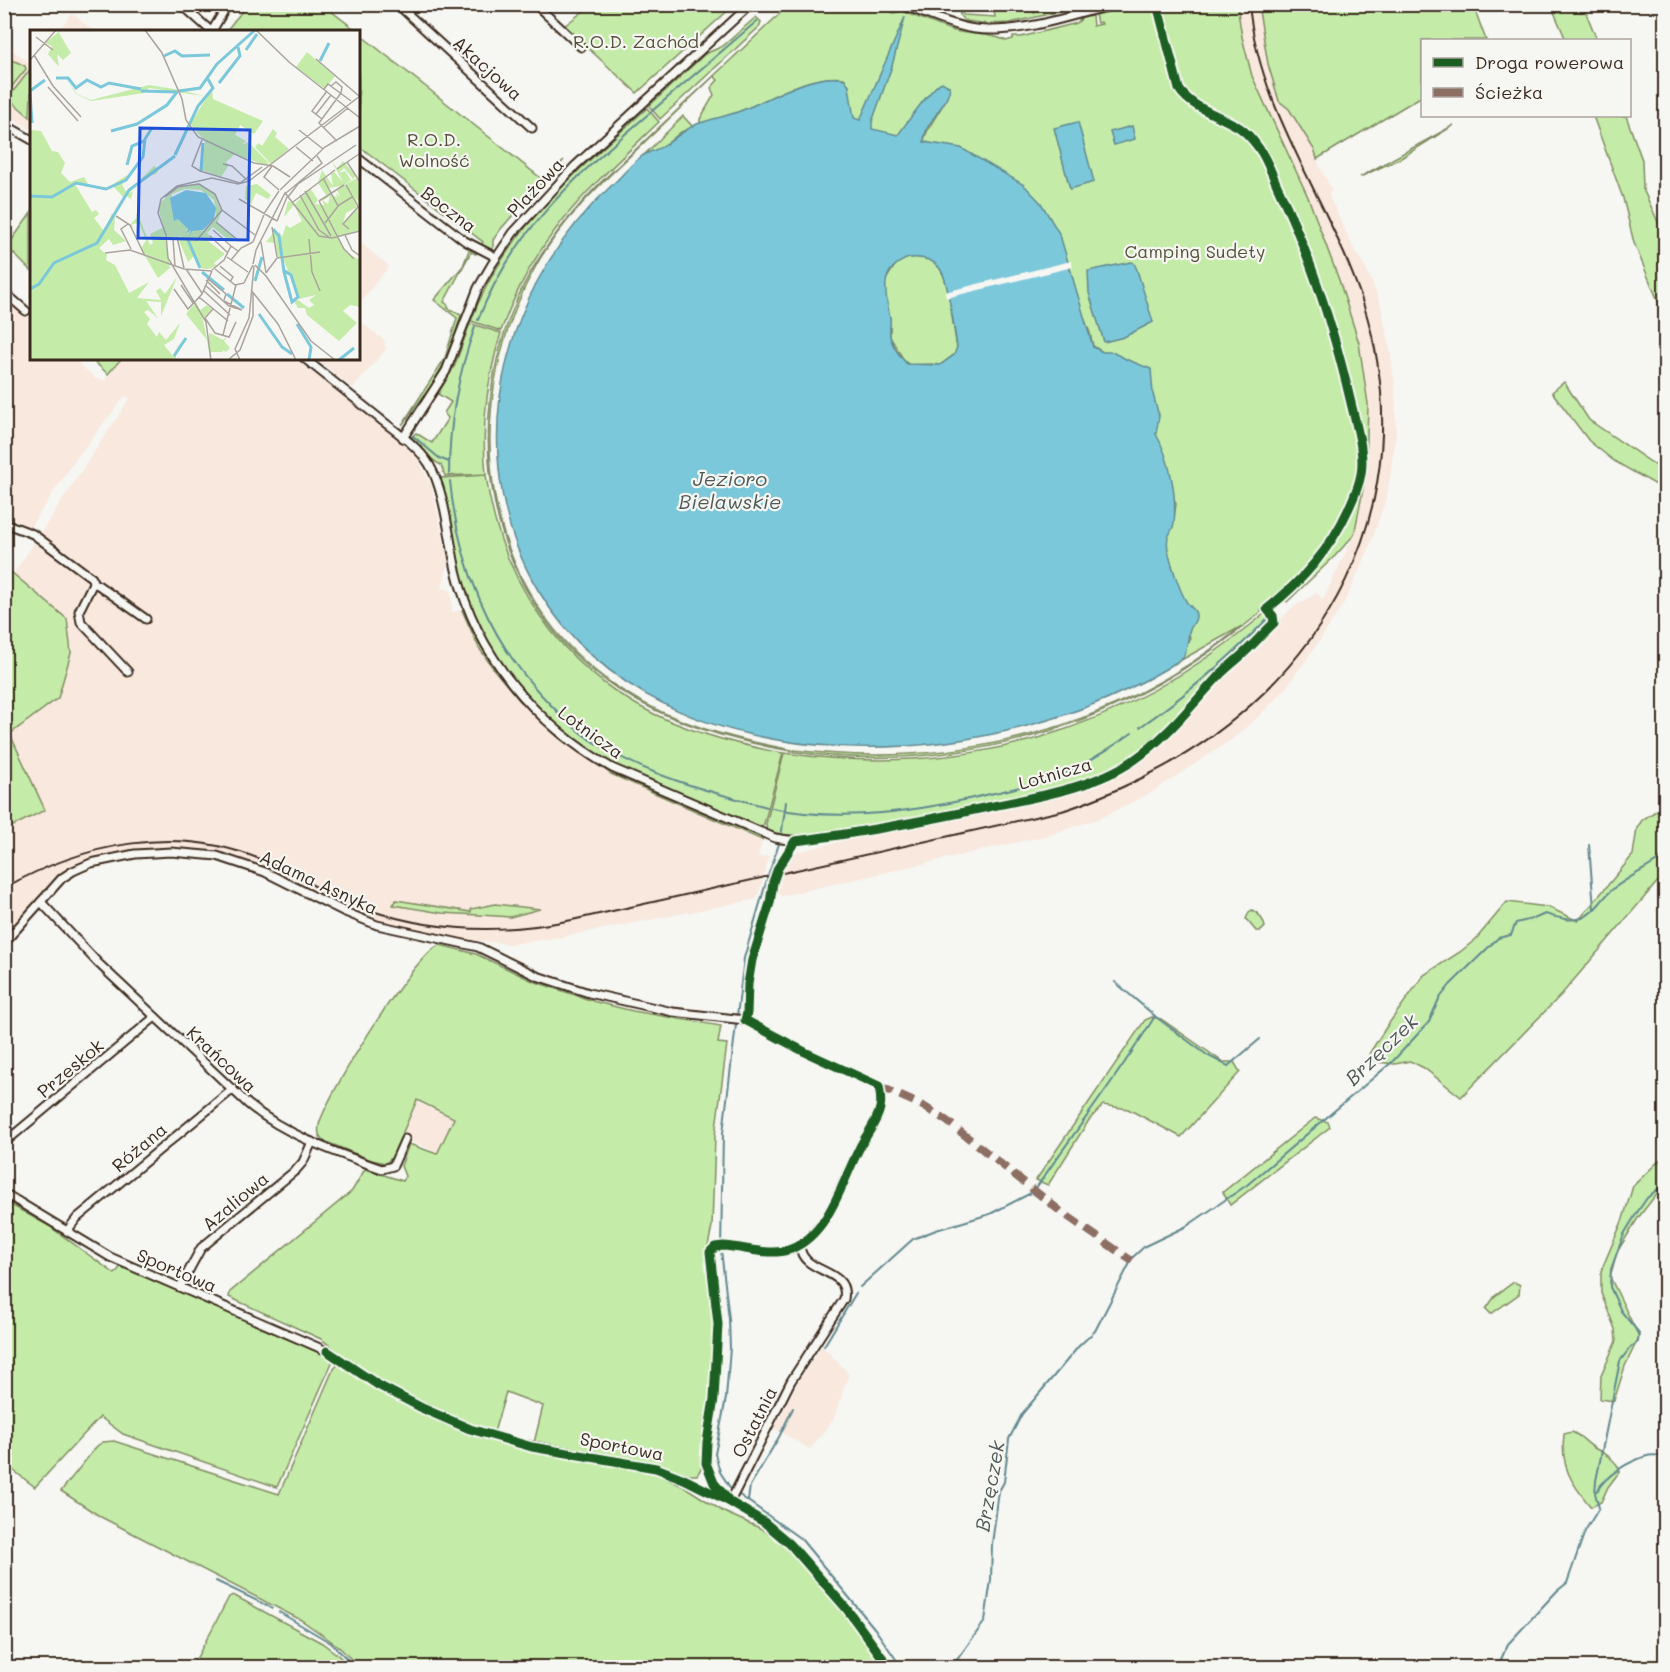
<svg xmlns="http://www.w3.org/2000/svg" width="1670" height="1672" viewBox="0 0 1670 1672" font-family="Mali,sans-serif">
<rect width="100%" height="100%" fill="#f6f6f2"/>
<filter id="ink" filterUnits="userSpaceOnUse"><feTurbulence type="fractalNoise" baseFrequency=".0167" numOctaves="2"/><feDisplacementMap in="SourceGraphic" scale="12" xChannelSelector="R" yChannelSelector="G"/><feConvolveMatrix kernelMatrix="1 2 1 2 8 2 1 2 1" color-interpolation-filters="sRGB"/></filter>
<g filter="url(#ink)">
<!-- built -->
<g fill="#f8e8de">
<path d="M1237 5H1258L1268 64 1279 101 1289 109 1315 151 1319 166 1332 190 1328 194 1356 254 1362 261 1371 280 1381 306 1390 350 1395 388 1396 430 1390 477 1386 498 1368 551 1345 601 1321 639 1285 689 1259 716 1231 740 1149 794 1100 818 1049 835 781 896 776 892 789 854 888 830 1027 802 1096 785 1129 770 1140 762 1292 608 1317 593 1323 600 1354 535 1366 475 1369 429 1359 343 1339 280 1301 181 1252 76 1242 37Z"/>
<path d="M72 14 94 31H58Z"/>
<path d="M4 44 31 64V130L5 113Z"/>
<path d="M359 242 389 266 359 304Z"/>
<path d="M4 296 31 320 32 358 74 359 96 379 105 380 121 359H296L415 454 432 487 448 561 442 588 451 591 452 612 462 610 481 652 514 694 550 730 604 771 762 840 758 857 769 856 757 899 561 937 510 944 452 938 409 931 351 911 314 893 281 874 231 854 203 849 131 850 87 859 53 880 5 935V587L130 398 125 396 77 457 30 527 5 517Z"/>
<path d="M359 321 384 340 386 349 353 388 316 359 358 358Z"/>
<path d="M417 1102 453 1118 437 1153 401 1136Z"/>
<path d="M822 1346 849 1374 833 1420 810 1449 774 1428 797 1384Z"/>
</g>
<!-- green -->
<g fill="#c4eca8" stroke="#808b63" stroke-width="1.5">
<path d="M248 4 323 5 357 31H226Z"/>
<path d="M580 5V4L734 5 637 93 564 26 585 10Z"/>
<path d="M789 5H873L894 13 902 11C918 17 936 25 951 30 965 35 993 33 1006 41L1013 39V37H1021L1077 23 1082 18 1092 16 1093 26 1102 24 1101 22 1097 23 1095 15 1141 5H1237L1242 37 1252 76 1308 197 1339 280 1359 343 1368 404 1366 475 1354 535 1335 556 1287 602 1279 593 1261 609V612C1129 725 967 775 794 752V750C957 770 1113 730 1242 626L1176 663 1190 638 1180 593 1165 541 1174 518 1176 504 1152 438 1159 414 1104 353 1093 346 1090 333 1079 305 1070 268 949 297 957 349 955 354 940 365 931 364 910 365 905 362 890 337V318L884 298 885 281 894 267V260L932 255 944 275 948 291 930 144 924 140C928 122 950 102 949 86L940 83 919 107 917 112 899 134 889 160 861 121 852 119 849 86 844 78C807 74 773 98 739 112L737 116 700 123V119L714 95 711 88 718 80 714 76C686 103 658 129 630 156 595 189 561 222 537 264 455 408 478 597 623 691 674 724 733 739 792 750V751C725 740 658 720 603 679 486 591 460 427 518 297 537 254 567 217 600 183Z"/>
<path d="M993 5H1032L1034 13 1060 5H1074L1071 9 1010 23 988 24 967 21C962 20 959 15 959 10L964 15 995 17Z"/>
<path d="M1258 5H1473L1486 40H1422V96L1317 159 1315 151 1289 109 1279 101 1268 64Z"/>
<path d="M1551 5H1583L1597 40H1566Z"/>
<path d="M756 17 761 22 759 27 660 119 649 106 705 54 723 46Z"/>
<path d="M358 33 542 179 564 160 532 193 500 230 493 240V251L481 246 483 242 359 146Z"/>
<path d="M5 59 17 62 25 66 26 69 5 95Z"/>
<path d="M29 71 32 72 30 117 8 98Z"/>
<path d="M647 108 659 122C588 190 535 235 501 331L471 321C503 232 579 170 647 108Z"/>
<path d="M683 116 693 127 681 132 664 146 642 157Z"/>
<path d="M1593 116H1626L1642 160 1643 189 1659 224 1665 229V318L1634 243 1623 198Z"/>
<path d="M1454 125 1401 158 1360 177Z"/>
<path d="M31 213V271L7 247Z"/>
<path d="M469 250 479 251 489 257 478 252 476 254 471 252 444 302 448 305V308L461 315C456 331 452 346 445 361 434 384 417 405 402 425L445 358 457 318 434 300 463 266Z"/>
<path d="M472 324 501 333C487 379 481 426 486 474L445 476 441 465C430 460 420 448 410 438L416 433 432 443 448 418 444 413 451 402 438 394 455 365 469 326Z"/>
<path d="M91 359H121L108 374Z"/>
<path d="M1564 382 1589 420 1665 472V490L1614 461 1589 441 1552 392Z"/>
<path d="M486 475C499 577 560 667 652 713 693 733 738 745 783 753L764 824 758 828 614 765C553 730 493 672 469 604 455 564 450 520 440 478Z"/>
<path d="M5 567 67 619 71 653 58 698 10 734 45 810 5 830Z"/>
<path d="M464 609C492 675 545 735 608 770 626 780 647 788 666 796 698 810 731 824 763 837L762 840 611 774 560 739 519 700 495 671 479 648 462 610Z"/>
<path d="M1267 613 1271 617V622L1170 727 1153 737 1139 752 1121 765 1093 778 1025 797 935 816 905 818 888 824 811 835H786L767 831 766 824 784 753C966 779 1124 732 1264 614Z"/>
<path d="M1665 805V873L1561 995 1461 1097 1424 1068 1410 1061 1395 1064 1377 1062 1369 1054 1387 1026 1424 975 1460 952 1476 939 1507 902 1548 907 1578 921 1633 855 1637 828 1642 820Z"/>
<path d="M396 900 471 912V909L495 904 540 909 510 917 497 916 442 913 393 905Z"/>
<path d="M1252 910C1260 914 1263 919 1265 927L1261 931H1256L1246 919 1249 912Z"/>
<path d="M440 945 476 954 533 981 596 1002 633 1011 721 1026 718 1043 727 1044 715 1136 712 1226 706 1256 715 1325 712 1392 702 1467 697 1475H688L656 1463 534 1443 543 1406 506 1392 494 1432 471 1425 434 1410 369 1375 321 1339 229 1297 230 1292 352 1191 365 1169 403 1181 405 1176 401 1166 409 1144 437 1154 454 1118 417 1100 392 1157 386 1163 371 1160 324 1141C318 1136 318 1131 319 1125 326 1096 416 951 440 945Z"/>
<path d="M1152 1017 1161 1019 1223 1062H1234L1240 1072 1181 1137 1128 1109 1103 1105 1089 1120 1048 1185 1036 1180 1145 1020Z"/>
<path d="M1315 1118 1328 1122 1330 1127 1230 1205 1223 1192Z"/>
<path d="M1665 1155V1183L1638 1218 1617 1252 1610 1277 1639 1337 1625 1366 1614 1401 1600 1399 1601 1376 1616 1341 1615 1329 1601 1293V1271L1623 1219 1633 1186Z"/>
<path d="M4 1201 49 1226 115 1274 121 1266 131 1269 334 1358 277 1487 123 1434 100 1417 35 1487 5 1464Z"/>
<path d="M1514 1282 1520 1285 1519 1294 1491 1314 1486 1309 1495 1296Z"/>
<path d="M340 1365 385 1394 425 1415 470 1434 535 1452 654 1472 688 1489 724 1512 762 1529 779 1540 807 1569 857 1630 885 1667H359L338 1646 301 1620 101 1517 61 1491 97 1446 103 1442 114 1441 279 1494 332 1372 336 1366Z"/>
<path d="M1572 1432C1582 1436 1587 1444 1596 1449 1606 1454 1616 1460 1620 1471L1608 1487 1601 1502 1591 1507C1571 1483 1560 1466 1564 1434Z"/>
<path d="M233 1595 322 1643 338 1655 349 1667H192L229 1597Z"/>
</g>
<!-- water -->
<g fill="#7cc8db" stroke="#62898f" stroke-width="1.5" fill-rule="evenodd">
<path d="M905 17 892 66 872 122V129L898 135C906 124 932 86 942 82L950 87C948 107 924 121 924 142L961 148 1024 185 1041 203 1060 235 1093 347 1103 352H1112L1128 360 1151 369 1153 394 1159 416 1156 434C1170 459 1177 495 1174 523 1173 533 1165 534 1168 549 1170 562 1179 589 1186 601 1188 606 1196 609 1196 615 1197 622 1190 626 1189 632 1188 641 1187 649 1183 658 1003 777 663 798 538 590 503 532 492 463 500 397 511 315 551 242 611 186 621 177 631 164 642 156 650 151 660 149 667 144 677 136 686 129 697 124 713 118 730 116 745 109 774 97 814 72 845 79L849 87 854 118 860 120ZM909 258C943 255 945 276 950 304 953 318 955 333 957 347L954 355 940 365 907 364C900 357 892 345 890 336 889 330 891 323 890 317 885 293 878 269 909 258Z"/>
<path d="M1078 122 1094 182 1070 189 1054 128Z"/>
<path d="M1132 126 1135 139 1114 145 1110 132Z"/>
<path d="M1131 262 1134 263 1137 270 1153 322 1124 337 1104 342 1089 293 1088 271Z"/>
</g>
<!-- pier -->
<path fill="#f6f6f2" d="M1071 261 1073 267 946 298 945 292Z"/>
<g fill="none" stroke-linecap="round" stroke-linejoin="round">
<!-- stream -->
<g stroke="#62898f" stroke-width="2">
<path d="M478 320C511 235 571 181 638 123 678 89 717 55 757 21"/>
<path d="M413 436 439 458 449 462"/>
<path d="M449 474C449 424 458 374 475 327"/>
<path d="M450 481C458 563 489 642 548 702 561 716 576 730 592 741 646 775 706 791 767 807"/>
<path d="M1140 727C1186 695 1229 659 1268 618"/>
<path d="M786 802 781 838 768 876 744 958 723 1133 721 1250 729 1319 730 1348 726 1398 715 1454 720 1472 731 1489 801 1539 875 1629 902 1668"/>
<path d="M772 808C843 823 920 811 990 794 1017 788 1044 782 1069 771 1091 761 1112 747 1132 733"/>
<path d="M1589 845 1594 909"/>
<path d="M1156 1017 1207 1055 1228 1066 1260 1039"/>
<path d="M1036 1188C1075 1131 1119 1075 1155 1016L1115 982"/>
<path d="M1133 1257 1145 1246 1187 1226 1247 1185 1392 1062 1429 1022 1439 999 1450 985 1498 938 1511 935 1516 923 1536 918 1545 914C1556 917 1570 922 1582 918 1595 913 1603 897 1613 889 1629 876 1649 868 1666 855"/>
<path d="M860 1287 913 1239 936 1230 990 1214 1031 1193"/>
<path d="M824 1346 856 1293"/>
<path d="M1597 1491C1606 1475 1629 1461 1647 1456 1652 1454 1659 1456 1666 1456"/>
<path d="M748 1501 750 1486 779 1437 793 1408"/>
<path d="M216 1581 272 1608"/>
<path d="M279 1612 331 1643 356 1668"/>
<path d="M951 1668 985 1621 991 1580 992 1544 999 1491 1004 1482 1009 1439 1022 1414 1079 1346 1095 1331 1130 1263"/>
<path d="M1497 1668 1508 1644 1557 1591 1567 1583 1585 1531 1599 1508 1595 1493 1596 1481 1620 1361 1630 1348 1638 1342 1639 1333 1621 1311 1610 1287 1611 1269 1624 1234 1638 1211 1647 1198 1666 1182"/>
</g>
<!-- minor casing -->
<g stroke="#3b2a1e" stroke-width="11">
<g id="minor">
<path d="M181 4 212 32"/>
<path d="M397 4 532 128"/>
<path d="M535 4 581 47"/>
<path d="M900 4C925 13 949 25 975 29 1016 35 1074 15 1115 4"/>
<path d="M212 31 225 9 224 4"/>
<path d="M4 124 32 140"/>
<path d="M358 158 465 241 496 257"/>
<path d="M4 292 26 311"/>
<path d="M304 358C329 378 354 398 379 418 396 432 417 445 429 464 445 491 449 539 456 570 476 655 536 725 612 768L775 838 795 841C860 833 924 821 988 807 1035 797 1094 788 1134 760 1166 738 1189 708 1215 680 1224 669 1235 662 1245 652 1255 643 1264 632 1274 623"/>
<path d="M403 438 446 371 478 288 492 264 513 233 575 166 751 4"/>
<path d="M4 523 33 534 92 578 93 583 98 585 146 619"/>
<path d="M93 583 79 611 81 622 128 672"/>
<path d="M41 902 98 963 248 1104C285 1135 337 1153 382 1169L393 1166 405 1139"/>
<path d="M4 943 62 878 73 871 91 863 135 854 171 852 217 856 265 872 345 912 377 925 478 947 537 976 589 993 673 1012 745 1020 805 1052 879 1086 881 1102 878 1116 855 1156 832 1207 822 1223 800 1246C802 1275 850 1267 844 1299L791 1381 730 1502"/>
<path d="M745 1020 747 1013 748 984 752 960 770 903 773 882 778 868 795 841"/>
<path d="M4 1143 155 1017"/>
<path d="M4 1193 110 1257 329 1352 378 1385 445 1419 484 1434 522 1444 656 1468 684 1479 730 1502 764 1522 790 1544 846 1608 890 1668"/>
<path d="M67 1231 77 1218 233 1089"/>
<path d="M180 1287 201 1248 296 1170 303 1162 312 1142"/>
</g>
</g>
<!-- minor -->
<use href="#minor" stroke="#f6f6f2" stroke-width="7"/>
<!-- rail -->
<path stroke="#3b2a1e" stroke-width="2" d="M4 888C83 844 176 823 262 860 299 876 332 898 369 910 435 932 504 934 572 920L1062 811C1091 802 1117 790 1144 777 1325 687 1427 502 1363 303 1330 201 1259 113 1249 4"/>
<!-- quiet -->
<path stroke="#8d6e63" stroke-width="8" stroke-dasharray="15 8" stroke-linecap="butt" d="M879 1086 923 1106 947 1121 1060 1211 1132 1261"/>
<!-- cycleway casing -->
<g stroke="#f6f6f2" stroke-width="13">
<g id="cycleway">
<path d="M327 1351 378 1385 424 1409 470 1429 532 1447 656 1468 684 1479 730 1502 764 1522 790 1544 846 1608 890 1668"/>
<path d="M730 1502 714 1483 706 1463 707 1442 714 1399 718 1324 710 1252 715 1247 723 1246C745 1247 770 1257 791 1249 829 1234 842 1182 859 1149 865 1136 877 1123 880 1108 882 1100 880 1094 879 1086L805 1052 745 1020 747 1013 748 984 752 960 770 903 773 882 778 868 795 841C860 833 924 821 988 807 1035 797 1094 788 1134 760 1166 738 1189 708 1215 680 1224 669 1235 662 1245 652 1255 643 1264 632 1274 623L1273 616 1267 609C1302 581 1330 550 1349 508 1354 497 1359 486 1361 474 1365 451 1356 425 1351 403 1334 330 1312 260 1280 192 1273 178 1268 160 1258 147 1253 140 1247 133 1240 128 1220 115 1192 109 1179 89L1157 4"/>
</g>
</g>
<!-- cycleway -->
<use href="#cycleway" stroke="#1b5e20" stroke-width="9"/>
</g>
</g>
<g text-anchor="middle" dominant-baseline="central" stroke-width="4.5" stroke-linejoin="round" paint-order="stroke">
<!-- park labels -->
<g font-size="18" fill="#56513a" stroke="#f6f6f2">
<text x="636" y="41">R.O.D. Zachód</text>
<text x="434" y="139">R.O.D.<tspan x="434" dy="21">Wolność</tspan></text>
<text x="1195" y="251">Camping Sudety</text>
</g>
<!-- street labels -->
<g font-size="18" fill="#3b2a1e" stroke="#f6f6f2">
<text transform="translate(488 68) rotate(42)">Akacjowa</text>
<text transform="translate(535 187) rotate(-47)">Plażowa</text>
<text transform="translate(449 209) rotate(37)">Boczna</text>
<text transform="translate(591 732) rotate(36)">Lotnicza</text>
<text transform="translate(1055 773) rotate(-16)">Lotnicza</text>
<text transform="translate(319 882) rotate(25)">Adama Asnyka</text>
<text transform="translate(222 1059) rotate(43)">Krańcowa</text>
<text transform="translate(70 1068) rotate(-40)">Przeskok</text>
<text transform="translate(139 1147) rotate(-40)">Różana</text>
<text transform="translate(235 1201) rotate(-40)">Azaliowa</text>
<text transform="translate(177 1270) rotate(23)">Sportowa</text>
<text transform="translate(754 1422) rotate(-63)">Ostatnia</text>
<text transform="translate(622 1446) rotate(11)">Sportowa</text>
</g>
<!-- water labels -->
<g font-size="20" font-style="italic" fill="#4e5957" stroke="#f6f6f2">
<text x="730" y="478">Jezioro<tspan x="730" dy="23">Bielawskie</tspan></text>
<text transform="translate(1381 1049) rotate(-44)">Brzęczek</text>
<text transform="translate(989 1486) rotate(-80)">Brzęczek</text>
</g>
</g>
<!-- overview -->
<g transform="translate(30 30)">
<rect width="330" height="330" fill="#f6f6f2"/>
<path d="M31 0 29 3 41 23 33 30 27 24 29 37 18 24 22 16 15 13ZM277 22 305 46 295 59 266 37ZM36 48 47 64 61 70 119 55 150 60 174 66 119 58 114 63 61 71 46 64ZM182 59 183 69 233 91 224 104 210 95 205 105 216 111 212 115 218 112 239 133 235 135 205 124 196 132 199 135 191 147 172 140 175 111 160 94ZM0 92 1 100 11 101 22 121 28 122 35 133 31 143 40 152 54 147 59 156H67H58L49 153 45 154 62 182 66 180 69 184 64 188 74 201 82 183 85 186 84 200 96 211 83 215 79 209 69 218 77 225 76 230 85 235 99 263 119 252 107 268 131 270 126 261 130 258 135 264 147 247 131 286V272L116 271 128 288 118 280 114 282 120 289 117 294 127 307 129 302 136 310 150 293 144 309 134 315 143 326 147 317 156 308 146 319V330H0ZM243 99 247 103 245 107 259 119 241 134 225 117 228 113 232 116ZM313 131 326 146 323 149 314 138 309 143 315 141 321 150 314 155 327 148 330 156V173L325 167 330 178 323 169 327 177 316 183 313 193 328 178 330 200 307 207 317 223 330 230V277L320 275 313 281 327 293 309 311 277 285 275 278H268L264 271 268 270 279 278 284 275 279 270 286 265 269 269 253 228 248 227 245 213 236 212 244 202 249 207V201L252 207 256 195 260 198 272 191 264 175 254 187 258 171 265 174 280 158 288 170 285 174 294 175 292 170 298 174 300 166 294 170 292 169 301 164 305 171 303 165 307 168 306 163 310 167 307 160 312 156 298 158 302 162 296 165 288 153 292 140 303 156 301 144 304 142 313 152 302 132 307 138ZM124 136 129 139 126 144 115 147 98 164 103 161 101 169 117 182 97 166 82 182 94 168 82 155 97 145 92 155 97 163ZM169 153 186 165 192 181 187 193 204 207 201 212 183 197 177 203 181 207 178 211 195 224 184 233 187 236 178 239 170 238 164 226 158 232 148 208 152 206 137 209 129 181 130 173 146 158ZM155 159 171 160 184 170 186 187 173 201 160 198 156 203 160 186 157 184 156 189 142 175V164ZM227 154 241 165 238 169 226 163 221 174 215 169 216 156ZM105 184 109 187 120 215 123 213 120 204 132 198 134 201 140 238 128 248 111 219 116 210 109 193 102 194 103 200 100 195 107 187ZM166 272 170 280 177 275 182 279 174 288 172 285 177 309 180 303 193 310 197 307 194 311 200 318 196 322 193 320 189 330 192 322H181L180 330 177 310 156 284Z" fill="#c4eca8" fill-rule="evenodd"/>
<path d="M156 160 176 163 186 178 184 189 173 200 162 201 159 207 161 200 156 203 158 199 148 189 144 191 140 168Z" fill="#7cc8db"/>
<path fill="none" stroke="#7cc8db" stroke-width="3" d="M216 20 227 4M134 26 145 21 152 26 180 25M290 31 299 13M26 48H38L46 58 57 50 71 57 79 53 111 59M189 53 210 26 208 17M0 61 15 50M149 61 170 58 187 34 225 0M0 63 2 93M81 101 107 94 137 75 147 62 111 61M145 125 168 76 183 58 178 49M97 135 102 116 114 111M171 141 173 113M0 166 22 167 46 153 76 159 96 150 113 127 115 109 122 98M243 199 249 206 254 242 262 272 268 267 261 245 255 241M158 210 170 238M172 242 194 260M225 251 232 227M0 259 9 254 24 233 67 213 99 160 145 126M197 264 214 278M229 284 252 317 262 324M267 294 281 317 279 330M144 326 156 308M309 330 324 318"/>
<path fill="none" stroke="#aba49d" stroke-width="1.5" d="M115 0 132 23 152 69 156 90 168 107 224 133 243 136M226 0 259 32 330 88M6 7 23 20M4 25 23 56 51 87M286 29 329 66M0 30 26 0M301 56 306 52 312 57 311 63M18 57 48 91M294 59 298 54 321 71M286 84 301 65M292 89 282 81 297 61M294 97 318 78M269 100 293 119M172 110 162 136 170 141 210 153 232 137M307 111 289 93 311 63M266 117 283 131M317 132 330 152M193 134 202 136 217 150M242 136 234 147 249 160M243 136 260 147M307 139 329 124M293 148 308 176M316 155 330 180M250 160 295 117 330 96M275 161 301 206M256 163 292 133 287 126M270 165 289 200 299 207M135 167 148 157 169 154 185 164 192 180 225 205M258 167 268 154 326 115M209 169 247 191M289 171 314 219 324 229M289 171 314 155M263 172 305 140M86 186 100 195 115 226M247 191 257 167M186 192 209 211M295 193 309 175 322 167M98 194 91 199 101 219M242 197 247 227M319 199 313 194 328 177M183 200 201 216M315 205 322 220 330 226M180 206 198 223M147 207 154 238M279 209 282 242 290 261M223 212 235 182 249 161M231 212 236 243M75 223 100 220 154 239 182 241M197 227 218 242M247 228 290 222M201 230 211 218 223 212M223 234 226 220 255 163 289 206 302 208 330 201M225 235 236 246 281 311 305 330M145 236 143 209 167 210 192 180M190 236 203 247 200 252M156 239 172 263M185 239 205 255 214 253M182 240 194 230 201 216 208 221M236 243 247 228M177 248 196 264 194 270M176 250 190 264M214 253 223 235M151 255 163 273M175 255 199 276 212 280M144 259 158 279 172 264 182 241M221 260 248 294 266 330M174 261 200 285M169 267 198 291M194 271 212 280M183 279 175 288 185 303 199 307 206 292M193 305 206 255M181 330 176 292 138 228 136 205 128 183 131 169 147 156 182 148 208 154 219 151 330 66M198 330 210 320 223 286V263M210 330 205 319 219 288 224 236"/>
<path fill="#1d4ed8" fill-opacity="0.15" stroke="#1d4ed8" stroke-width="3" d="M110 98 220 100 218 210 108 208Z"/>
<rect width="330" height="330" fill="none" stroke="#3b2a1e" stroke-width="3"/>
</g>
<!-- margin -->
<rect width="1670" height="1672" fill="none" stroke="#f6f6f2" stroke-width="24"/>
<rect x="12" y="12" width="1646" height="1648" fill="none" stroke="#3b2a1e" stroke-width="2" filter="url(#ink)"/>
<!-- legend -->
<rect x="1421" y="39" width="210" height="78" fill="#f6f6f2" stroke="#aba49d" stroke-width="1.5"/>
<rect x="1433" y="58" width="30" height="9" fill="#1b5e20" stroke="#aba49d" stroke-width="1.5"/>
<text x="1475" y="69" font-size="18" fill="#3b2a1e">Droga rowerowa</text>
<rect x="1433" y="88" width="30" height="9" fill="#8d6e63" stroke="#aba49d" stroke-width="1.5"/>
<text x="1475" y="99" font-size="18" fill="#3b2a1e">Ścieżka</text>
</svg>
